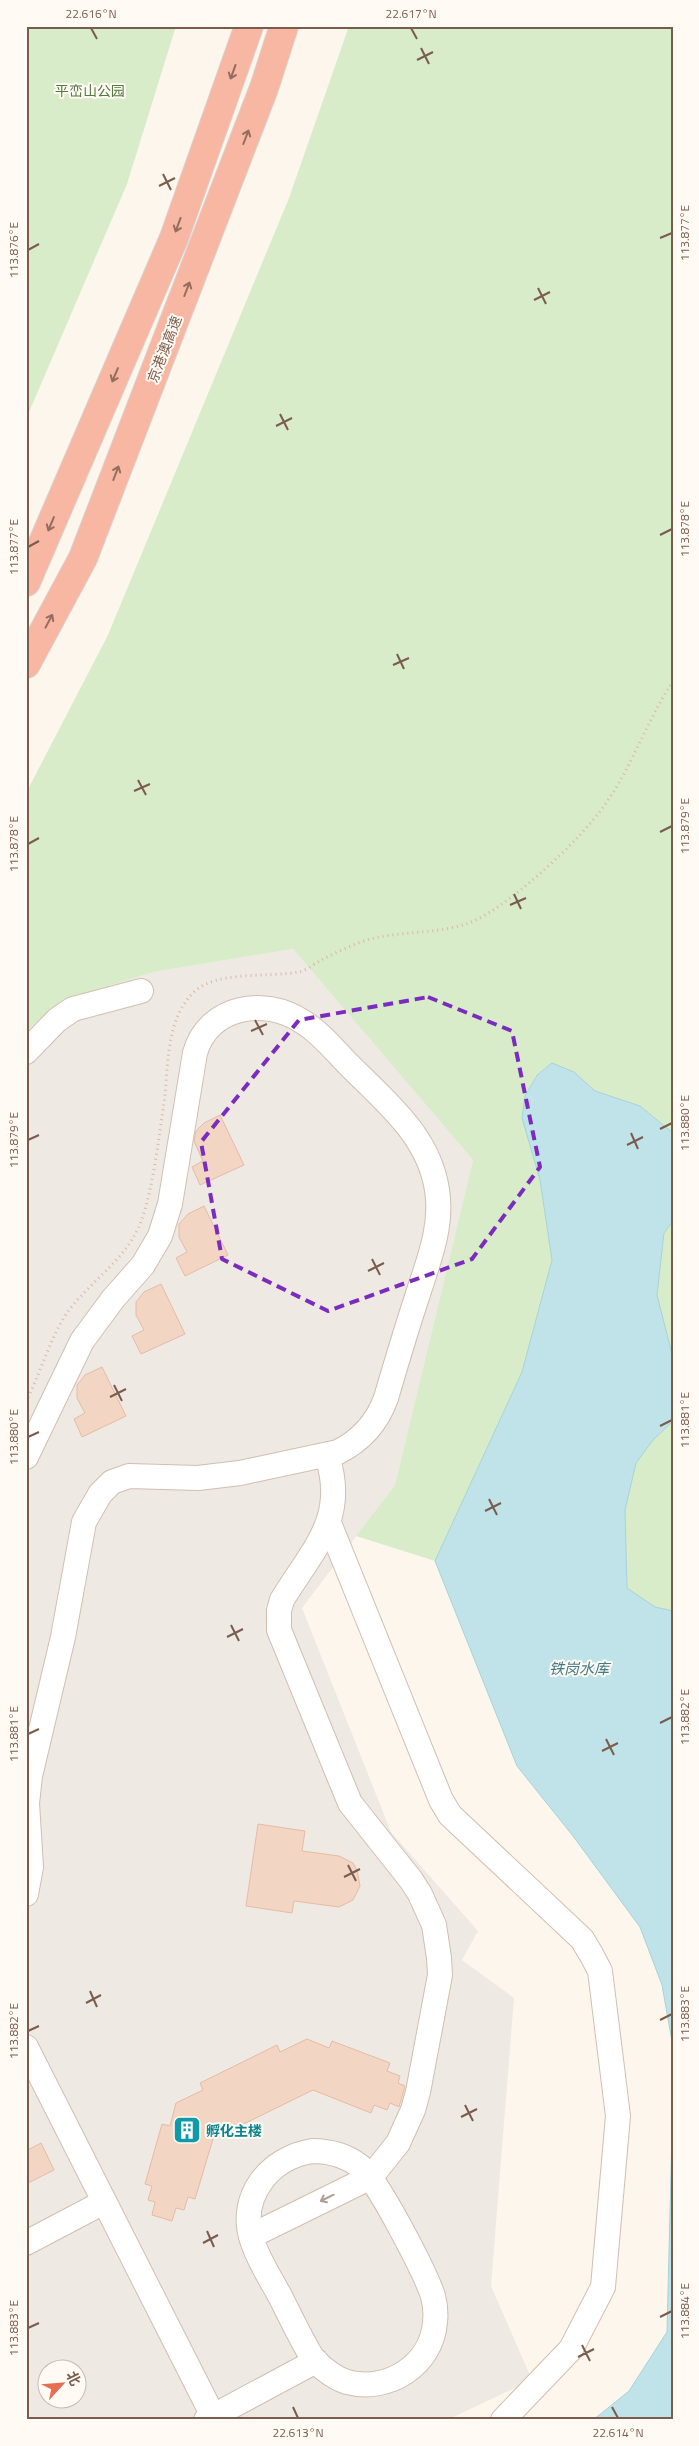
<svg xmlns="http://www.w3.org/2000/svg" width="699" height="2446" viewBox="0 0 699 2446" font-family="'Titillium Web','Noto Sans SC',sans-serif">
<rect width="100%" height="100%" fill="#fdf6ec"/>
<!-- industrial -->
<path fill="#efe9e4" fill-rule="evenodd" d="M293 949 473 1160 395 1485 302 1608 391 1832 478 1931 462 1960 514 1998 491 2286 532 2380 447 2420H26V1031L62 1000 154 972ZM48 2368H78V2398H48Z"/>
<!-- green -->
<g fill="#d8ecc9">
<path d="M26 26H176L127 184 26 419Z"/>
<path d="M349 26H673V1133L640 1106 595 1091 574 1072 552 1063 536 1075 525 1096 522 1118 540 1180 552 1260 522 1372 435 1561 356 1536 395 1485 473 1160 293 949 154 972 63 1000 26 1031V793L108 635 289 198Z"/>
<path d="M673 1221V1358L657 1295 664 1233Z"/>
<path d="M673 1421V1611L655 1607 627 1588 625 1510 636 1463 653 1440Z"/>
</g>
<!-- water -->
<g fill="#bfe3e8" stroke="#a5d3da">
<path d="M552 1063 574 1072 595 1091 640 1106 673 1133V1221L664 1233 657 1295 673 1358V1421L653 1440 636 1463 625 1510 627 1588 655 1607 673 1611V2047L662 1985 640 1927 573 1836 517 1766 435 1561 522 1372 552 1260 540 1180 522 1118 525 1096 537 1075Z"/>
<path d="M673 2093V2420H593L629 2391 667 2332Z"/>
</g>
<!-- building -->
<g fill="#f3d5c3" stroke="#e6bba3">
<path d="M220 1115 244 1165 200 1185 192 1167 203 1161 194 1141 196 1131 204 1123Z"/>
<path d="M204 1206 228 1255 185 1276 176 1258 187 1252 179 1237V1224L188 1214Z"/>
<path d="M161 1284 185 1334 141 1354 132 1336 144 1330 136 1315V1302L144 1292Z"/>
<path d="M102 1367 126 1416 82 1437 74 1419 85 1413 77 1398V1385L85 1375Z"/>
<path d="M258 1824 305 1831 302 1851 339 1856 353 1863 357 1870 360 1886 353 1900 339 1907 294 1901 292 1913 246 1906Z"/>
<path d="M307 2039 329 2048 332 2041 390 2063 387 2071 400 2076 398 2083 405 2086 399 2107 390 2103 387 2110 374 2105 371 2113 313 2090 213 2139 195 2199 188 2197 184 2210 176 2208 172 2221 152 2215 155 2202 148 2200 152 2186 145 2184 162 2124 170 2126 176 2103 203 2090 200 2083 277 2045 280 2052Z"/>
<path d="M41 2143 54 2170 26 2184V2151Z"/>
</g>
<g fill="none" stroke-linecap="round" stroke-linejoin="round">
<!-- minor casing -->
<g stroke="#d1beb0" stroke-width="26">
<g id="minor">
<path d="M26 1052 57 1020 73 1009 141 991"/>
<path d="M26 1457 82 1341 113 1299 143 1265 160 1236 170 1204 195 1053C208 1006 265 996 303 1022 321 1033 335 1051 350 1066 386 1102 429 1136 437 1190 443 1227 428 1262 417 1297 406 1330 396 1364 386 1398 377 1423 362 1440 338 1452L240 1473 198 1478 129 1476 112 1482 100 1494 84 1522 63 1637 30 1776 27 1803 31 1867 26 1894"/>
<path d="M329 1523 441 1800 450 1815 582 1939 591 1954 600 1971 618 2116 603 2287 571 2349 503 2420"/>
<path d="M26 2047 213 2416"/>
<path d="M312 2151C330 2151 346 2155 361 2167 378 2181 425 2272 433 2296 435 2304 436 2314 435 2322 432 2365 388 2393 347 2382 334 2378 323 2369 313 2359 301 2339 291 2318 281 2298 271 2279 258 2260 252 2240 238 2196 270 2158 312 2151Z"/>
<path d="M251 2236 371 2177 398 2143 413 2110 418 2092 440 1975 439 1958 434 1925 420 1894 411 1880 350 1803 279 1630V1610L282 1600C312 1550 348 1519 327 1456"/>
<path d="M26 2243 104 2202"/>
<path d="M206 2420 316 2361"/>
</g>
</g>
<!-- highway casing -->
<g stroke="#dad1cd" stroke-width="30">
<g id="highway">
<path d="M26 582 174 238 249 26"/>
<path d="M26 664 83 558 264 88 284 26"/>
</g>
</g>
<!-- path -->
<path stroke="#d9b8a5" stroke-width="3" stroke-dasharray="1 4" stroke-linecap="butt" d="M26 1402C40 1374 51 1335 69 1310 93 1279 129 1257 142 1219 153 1188 159 1136 164 1103 169 1065 165 1020 194 992 217 970 268 978 298 972 306 971 314 964 321 960 337 952 354 944 370 939 402 931 435 934 466 924 504 912 583 838 606 803 633 765 647 720 673 681"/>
<!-- minor -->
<use href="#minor" stroke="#fff" stroke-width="24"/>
<!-- highway -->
<use href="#highway" stroke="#f7b7a3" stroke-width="28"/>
</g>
<!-- one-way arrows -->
<defs><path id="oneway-shaft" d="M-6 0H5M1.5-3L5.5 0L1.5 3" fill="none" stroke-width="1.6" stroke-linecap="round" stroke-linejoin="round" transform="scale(1.25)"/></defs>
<g stroke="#936e5e">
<use href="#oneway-shaft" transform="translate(233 72) rotate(110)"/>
<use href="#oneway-shaft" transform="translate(246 137) rotate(-69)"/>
<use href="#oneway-shaft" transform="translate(178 225) rotate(110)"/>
<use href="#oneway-shaft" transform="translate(187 289) rotate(-69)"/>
<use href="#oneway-shaft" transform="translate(115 375) rotate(113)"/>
<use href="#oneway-shaft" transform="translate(116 473) rotate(-69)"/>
<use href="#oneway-shaft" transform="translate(51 524) rotate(113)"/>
<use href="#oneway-shaft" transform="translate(49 621) rotate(-62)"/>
</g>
<use stroke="#af9d94" href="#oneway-shaft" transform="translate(327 2198) rotate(154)"/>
<!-- marked area -->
<path fill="none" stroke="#7b2cbf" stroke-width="4" stroke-dasharray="10 6" stroke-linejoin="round" d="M428 997 512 1031 540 1167 472 1259 328 1311 222 1259 201 1142 299 1020Z"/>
<!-- ticks -->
<path fill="none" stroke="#7a5c4d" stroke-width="2" d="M91 28 97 39M411 28 417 39M421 48 429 64M417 60 433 52M163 174 171 190M159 186 175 178M660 238 672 233M28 250 39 244M538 288 546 304M534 300 550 292M280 414 288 430M276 426 292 418M660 535 672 529M28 547 39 541M397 654 404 669M393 665 409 658M138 780 146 795M134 791 150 784M660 832 672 826M28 844 39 838M514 894 521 909M510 905 526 898M255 1020 263 1035M251 1031 267 1024M660 1129 672 1123M631 1133 638 1149M28 1140 39 1135M627 1145 643 1137M372 1259 380 1275M368 1271 384 1263M114 1385 122 1401M110 1397 126 1389M660 1426 672 1420M28 1437 39 1432M489 1499 497 1515M485 1511 501 1503M231 1625 239 1641M227 1637 243 1629M660 1723 672 1717M28 1734 39 1729M606 1739 614 1755M602 1751 618 1743M348 1865 356 1881M344 1877 360 1869M90 1991 97 2007M86 2003 101 1995M660 2020 672 2014M28 2031 39 2026M465 2105 473 2121M461 2117 477 2109M207 2231 214 2247M203 2243 218 2235M660 2317 672 2311M28 2328 39 2323M582 2345 590 2361M578 2357 594 2349M293 2407 298 2418M612 2407 618 2418"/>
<!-- icons -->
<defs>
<g id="building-square" transform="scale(1.4375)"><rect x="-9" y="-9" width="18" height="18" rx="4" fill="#0f9aa8" stroke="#fffaf3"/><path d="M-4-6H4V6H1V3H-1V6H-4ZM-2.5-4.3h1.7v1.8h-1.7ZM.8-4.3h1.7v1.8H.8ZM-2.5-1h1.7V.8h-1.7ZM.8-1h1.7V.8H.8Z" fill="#fff"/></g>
</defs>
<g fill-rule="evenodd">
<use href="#building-square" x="187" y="2130"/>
</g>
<g text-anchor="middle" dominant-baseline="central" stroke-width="4" stroke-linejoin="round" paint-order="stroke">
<!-- park labels -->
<g font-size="14" fill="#537a41" stroke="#fffaf3">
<text x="90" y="90">平峦山公园</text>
</g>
<!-- street labels -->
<g font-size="14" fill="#7a5c4d" stroke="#fffaf3">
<text transform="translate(164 349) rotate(-69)">京港澳高速</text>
</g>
<!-- culture labels -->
<g font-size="14" font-weight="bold" fill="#0d838f" stroke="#fffaf3" text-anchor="start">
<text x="206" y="2130">孵化主楼</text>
</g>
<!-- water labels -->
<g font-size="15" font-style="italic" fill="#437c86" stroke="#fffaf3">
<text x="579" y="1668">铁岗水库</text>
</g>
</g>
<!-- border -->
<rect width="699" height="2446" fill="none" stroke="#fffaf3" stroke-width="55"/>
<!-- north arrow -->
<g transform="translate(62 2384) rotate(64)"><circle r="24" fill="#fffaf3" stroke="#cabbb1"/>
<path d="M0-4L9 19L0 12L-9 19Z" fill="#e76f51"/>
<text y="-8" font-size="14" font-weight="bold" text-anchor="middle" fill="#7a5c4d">北</text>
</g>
<rect x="28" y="28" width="644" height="2390" fill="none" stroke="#7a5c4d" stroke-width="2"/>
<g font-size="12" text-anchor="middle" fill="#7a5c4d">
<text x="91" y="18">22.616°N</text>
<text x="411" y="18">22.617°N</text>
<text transform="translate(685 233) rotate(-90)" y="4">113.877°E</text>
<text transform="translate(14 250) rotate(-90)" y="4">113.876°E</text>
<text transform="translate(685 529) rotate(-90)" y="4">113.878°E</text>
<text transform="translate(14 547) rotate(-90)" y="4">113.877°E</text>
<text transform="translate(685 826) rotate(-90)" y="4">113.879°E</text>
<text transform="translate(14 844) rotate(-90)" y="4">113.878°E</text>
<text transform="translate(685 1123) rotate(-90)" y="4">113.880°E</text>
<text transform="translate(14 1140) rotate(-90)" y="4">113.879°E</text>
<text transform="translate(685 1420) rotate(-90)" y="4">113.881°E</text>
<text transform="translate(14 1437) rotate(-90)" y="4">113.880°E</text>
<text transform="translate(685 1717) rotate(-90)" y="4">113.882°E</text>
<text transform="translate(14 1734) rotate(-90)" y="4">113.881°E</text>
<text transform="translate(685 2014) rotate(-90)" y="4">113.883°E</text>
<text transform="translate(14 2031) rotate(-90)" y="4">113.882°E</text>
<text transform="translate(685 2311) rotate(-90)" y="4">113.884°E</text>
<text transform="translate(14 2328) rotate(-90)" y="4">113.883°E</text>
<text x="298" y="2437">22.613°N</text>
<text x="618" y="2437">22.614°N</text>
</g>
</svg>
